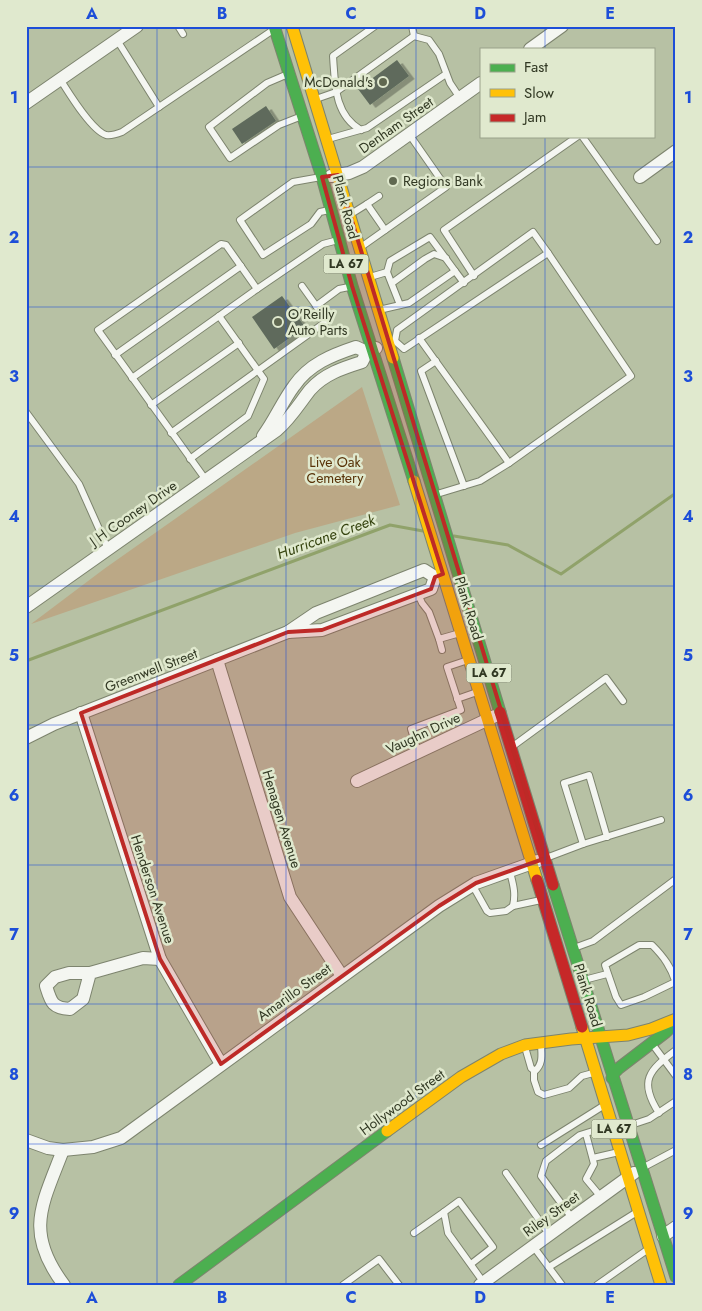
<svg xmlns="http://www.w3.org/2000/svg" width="702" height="1311" viewBox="0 0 702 1311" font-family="Jost,sans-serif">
<defs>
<filter id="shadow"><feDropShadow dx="5.5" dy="3" stdDeviation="0" flood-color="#0004"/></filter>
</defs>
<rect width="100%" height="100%" fill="#b7c1a4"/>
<!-- green -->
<path fill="#bba886" d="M362 387 400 505 295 533 31 624 104 569Z"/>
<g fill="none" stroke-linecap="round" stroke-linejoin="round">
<!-- stream -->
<g stroke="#90a26a" stroke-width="3">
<path d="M454 536 508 545 561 574 676 493"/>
<path d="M26 661 390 525 423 531"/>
</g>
</g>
<!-- building -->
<g fill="#5e6b5c" filter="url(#shadow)">
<path d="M397 60 409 76 370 105 358 89Z"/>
<path d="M266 106 276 121 242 144 232 129Z"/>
<path d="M282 296 305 327 274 349 252 317Z"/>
</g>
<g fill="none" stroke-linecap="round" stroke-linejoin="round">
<!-- lane casing -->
<g stroke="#7d846e" stroke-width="8">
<g id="lane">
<path d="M178 26 183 34"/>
<path d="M412 26 414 36"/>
<path d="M117 40 159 107"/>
<path d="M288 74 267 83 209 127 230 158 279 125 302 116"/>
<path d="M60 79C69 93 91 130 106 135 112 136 117 134 122 132L273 30"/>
<path d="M316 99 336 92 414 36 429 40 439 54 450 83 460 98"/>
<path d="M361 130C334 115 335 83 333 56L375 26"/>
<path d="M582 136 657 241"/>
<path d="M328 139 367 128 446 74"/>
<path d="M321 177 293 182 240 220 263 255 311 224 320 212 329 210"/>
<path d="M367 204 379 196"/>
<path d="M351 214 367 204 385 230"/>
<path d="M533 232 548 253 404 349 395 341 397 330Z"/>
<path d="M361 247 446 187 409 134"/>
<path d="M387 272 390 261 430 237 455 271"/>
<path d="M474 276 444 230 578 136"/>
<path d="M370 277 387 272 400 305"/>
<path d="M392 283 425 259 434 254 446 258"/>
<path d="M316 306 339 289 349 287"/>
<path d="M379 310 409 303 455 271 464 283"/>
<path d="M419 338 509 463 480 481 437 494"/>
<path d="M115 355 241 266"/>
<path d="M436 361 421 371 464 486"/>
<path d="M132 378 257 289"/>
<path d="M151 405 239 343"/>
<path d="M26 412 79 484 108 549"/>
<path d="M171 433 327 321 302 286"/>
<path d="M190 459 248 416 264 379 219 316"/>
<path d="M509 463 631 376 548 253"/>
<path d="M206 480 98 330 221 244 226 245 257 289 323 244 338 240"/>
<path d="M418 594 422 603 429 612 439 639 460 633"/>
<path d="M439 639 442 650"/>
<path d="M457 699 477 692"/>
<path d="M513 746 606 678 623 701"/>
<path d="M418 752 411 729 461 710 447 667 468 660"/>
<path d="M583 844 564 783 589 775 607 837"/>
<path d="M546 858 583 844 661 820"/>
<path d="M473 886 487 911 490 913 506 911 513 906C516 893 513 884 510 872"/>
<path d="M513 906 541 900"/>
<path d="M574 948 593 941 676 879"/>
<path d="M584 980 607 974"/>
<path d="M675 982 644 997 621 1005 616 997 605 965 639 945H652C664 957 671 967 676 983"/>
<path d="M653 1045 676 1076"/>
<path d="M525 1047 531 1068 535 1071C544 1063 541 1053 541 1043"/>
<path d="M534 1070V1080L538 1092 544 1095 569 1088 582 1076 593 1073"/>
<path d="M659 1113C638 1081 649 1070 676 1050"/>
<path d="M631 1125 649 1119 676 1101"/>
<path d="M586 1134 594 1164 586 1179 601 1197"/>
<path d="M541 1145 603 1106"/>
<path d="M593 1158 619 1152"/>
<path d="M644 1167 676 1150"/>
<path d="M506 1173 549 1234"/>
<path d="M444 1212 459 1201 493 1247 471 1264"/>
<path d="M572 1218 541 1176 546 1161 580 1135 612 1125"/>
<path d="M414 1233 444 1212 448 1233 484 1283"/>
<path d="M533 1246 562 1285"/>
<path d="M549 1267 637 1212"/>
<path d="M343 1285 379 1259 399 1285"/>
<path d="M597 1285 647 1250"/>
</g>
</g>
<!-- street casing -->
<g stroke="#7d846e" stroke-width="14">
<g id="street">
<path d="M530 49 562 26"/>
<path d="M26 103 137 26"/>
<path d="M331 176 349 173 363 167 481 83"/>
<path d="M640 177 676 151"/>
<path d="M263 436C275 420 282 402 294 386 309 364 332 355 356 347L367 352"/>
<path d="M26 607 277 430C291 418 299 404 310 390 324 374 343 368 362 362L367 352 376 348"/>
<path d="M288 632 322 630 431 589 435 577"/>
<path d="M217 660 290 897 342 976"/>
<path d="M81 713 160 959 221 1064"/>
<path d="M26 738 54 724 288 632 316 613 424 570 435 577"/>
<path d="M357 781 495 716"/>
<path d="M90 973 83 999 70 1009C52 1008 51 1002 46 986L55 977 69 973H90L143 958 160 959"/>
<path d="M26 1140 48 1148 63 1150C42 1205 24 1232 64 1285"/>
<path d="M63 1150 93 1147 121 1138 439 906 476 883 538 861"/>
<path d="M663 1236 676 1227"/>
<path d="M480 1285 634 1173"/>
</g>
</g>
<!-- fast casing -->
<g stroke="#7d846e" stroke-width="13">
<g id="fast">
<path d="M274 26 322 177 352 286 414 481"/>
<path d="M393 358 500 712"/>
<path d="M553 885 676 1277"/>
<path d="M612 1078 613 1074 619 1068 666 1032 676 1022"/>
<path d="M179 1285 387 1131"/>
</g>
</g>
<!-- slow casing -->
<g stroke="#7d846e" stroke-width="13">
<g id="slow">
<path d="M292 26 393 358"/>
<path d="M414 481 537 880"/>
<path d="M582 1027 661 1285"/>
<path d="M387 1131 461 1077 501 1054 525 1045 571 1039 628 1035 651 1029 676 1019"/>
</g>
</g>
<!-- jam casing -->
<g stroke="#7d846e" stroke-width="13">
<g id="jam">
<path d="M500 712 553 885"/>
<path d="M537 880 582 1027"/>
</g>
</g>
<!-- lane -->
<use href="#lane" stroke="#f4f6f1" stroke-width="6"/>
<!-- street -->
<use href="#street" stroke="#f4f6f1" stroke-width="12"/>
<!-- fast -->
<use href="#fast" stroke="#4caf50" stroke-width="11"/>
<!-- slow -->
<use href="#slow" stroke="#ffc107" stroke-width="11"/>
<!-- jam -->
<use href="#jam" stroke="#c62828" stroke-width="11"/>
</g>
<!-- marked area -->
<path fill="#bd2a27" fill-opacity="0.2" stroke="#bd2a27" stroke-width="4" stroke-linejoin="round" d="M338 175 546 858 476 883 439 906 221 1064 160 959 81 713 288 632 322 630 431 589 435 577 443 574 352 286 322 177Z"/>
<!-- grid -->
<path fill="none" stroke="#1d4ed8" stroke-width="1" stroke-opacity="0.55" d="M157 26V1285M286 26V1285M416 26V1285M545 26V49M545 136V1285M26 167H676M26 307H676M26 446H676M26 586H676M26 725H676M26 865H676M26 1004H676M26 1144H676"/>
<!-- markers -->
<g fill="#606850" stroke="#e0e9ce" stroke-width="2">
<circle cx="383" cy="82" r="5"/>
<circle cx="393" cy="181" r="5"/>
<circle cx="278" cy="322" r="5"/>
</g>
<g text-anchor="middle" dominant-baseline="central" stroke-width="5" stroke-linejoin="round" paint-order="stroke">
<!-- shield labels -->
<g fill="#e0e9ce" stroke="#666d56" stroke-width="1">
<rect x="323.5" y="254.5" width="45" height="19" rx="4"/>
<rect x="466.5" y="663.5" width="45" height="19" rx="4"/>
<rect x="591.5" y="1119.5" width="45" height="19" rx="4"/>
</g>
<g font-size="12" font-weight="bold" fill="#313823">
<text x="346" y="264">LA 67</text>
<text x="489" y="673">LA 67</text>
<text x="614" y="1129">LA 67</text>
</g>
<!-- poi labels -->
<g font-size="14" fill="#313823" stroke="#e0e9ce" text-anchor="start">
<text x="373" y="82" text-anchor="end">McDonald's</text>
<text x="403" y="181">Regions Bank</text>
<text x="288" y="314">O'Reilly<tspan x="288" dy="16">Auto Parts</tspan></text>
</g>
<!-- street labels -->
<g font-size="14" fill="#313823" stroke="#e0e9ce">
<text transform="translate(396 125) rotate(-35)">Denham Street</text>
<text transform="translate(346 207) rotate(75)">Plank Road</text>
<text transform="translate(133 513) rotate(-35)">J H Cooney Drive</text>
<text transform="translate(469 608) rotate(73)">Plank Road</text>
<text transform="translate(151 670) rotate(-21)">Greenwell Street</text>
<text transform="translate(423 733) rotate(-25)">Vaughn Drive</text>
<text transform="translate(282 819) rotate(73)">Henagen Avenue</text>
<text transform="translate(153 889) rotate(72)">Henderson Avenue</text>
<text transform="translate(294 992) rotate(-36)">Amarillo Street</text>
<text transform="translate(588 995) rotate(73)">Plank Road</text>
<text transform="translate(402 1102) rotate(-36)">Hollywood Street</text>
<text transform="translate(551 1214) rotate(-36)">Riley Street</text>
</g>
<!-- park labels -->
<g font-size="14" fill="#583207" stroke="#e0e9ce">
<text x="335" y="462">Live Oak<tspan x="335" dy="16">Cemetery</tspan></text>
</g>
<!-- water labels -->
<g font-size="15" font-style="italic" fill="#35430f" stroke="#e0e9ce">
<text transform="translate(326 537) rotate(-20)">Hurricane Creek</text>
</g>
</g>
<!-- border -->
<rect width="702" height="1311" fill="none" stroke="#e0e9ce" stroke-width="55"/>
<!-- legend -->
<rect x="480" y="48" width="175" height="90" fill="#e0e9ce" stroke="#9aa28a"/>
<rect x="490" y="64" width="25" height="8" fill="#4caf50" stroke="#9aa28a"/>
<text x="524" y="72" font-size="15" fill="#313823">Fast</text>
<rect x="490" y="89" width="25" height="8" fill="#ffc107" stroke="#9aa28a"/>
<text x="524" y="98" font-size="15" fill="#313823">Slow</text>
<rect x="490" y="114" width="25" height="8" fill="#c62828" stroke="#9aa28a"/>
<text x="524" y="122" font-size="15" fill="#313823">Jam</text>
<rect x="28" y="28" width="646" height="1256" fill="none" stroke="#1d4ed8" stroke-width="2"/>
<g font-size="16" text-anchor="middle" font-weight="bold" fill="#1d4ed8">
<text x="92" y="19">A</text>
<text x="222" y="19">B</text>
<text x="351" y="19">C</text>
<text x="480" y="19">D</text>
<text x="610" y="19">E</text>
<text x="14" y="103">1</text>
<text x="688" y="103">1</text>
<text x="14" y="243">2</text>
<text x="688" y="243">2</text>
<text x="14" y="382">3</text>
<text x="688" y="382">3</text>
<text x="14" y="522">4</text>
<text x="688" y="522">4</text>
<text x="14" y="661">5</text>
<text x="688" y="661">5</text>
<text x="14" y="801">6</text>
<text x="688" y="801">6</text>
<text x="14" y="940">7</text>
<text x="688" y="940">7</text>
<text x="14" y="1080">8</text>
<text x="688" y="1080">8</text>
<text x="14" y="1219">9</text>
<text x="688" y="1219">9</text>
<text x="92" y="1303">A</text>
<text x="222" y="1303">B</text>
<text x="351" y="1303">C</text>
<text x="480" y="1303">D</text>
<text x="610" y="1303">E</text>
</g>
</svg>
